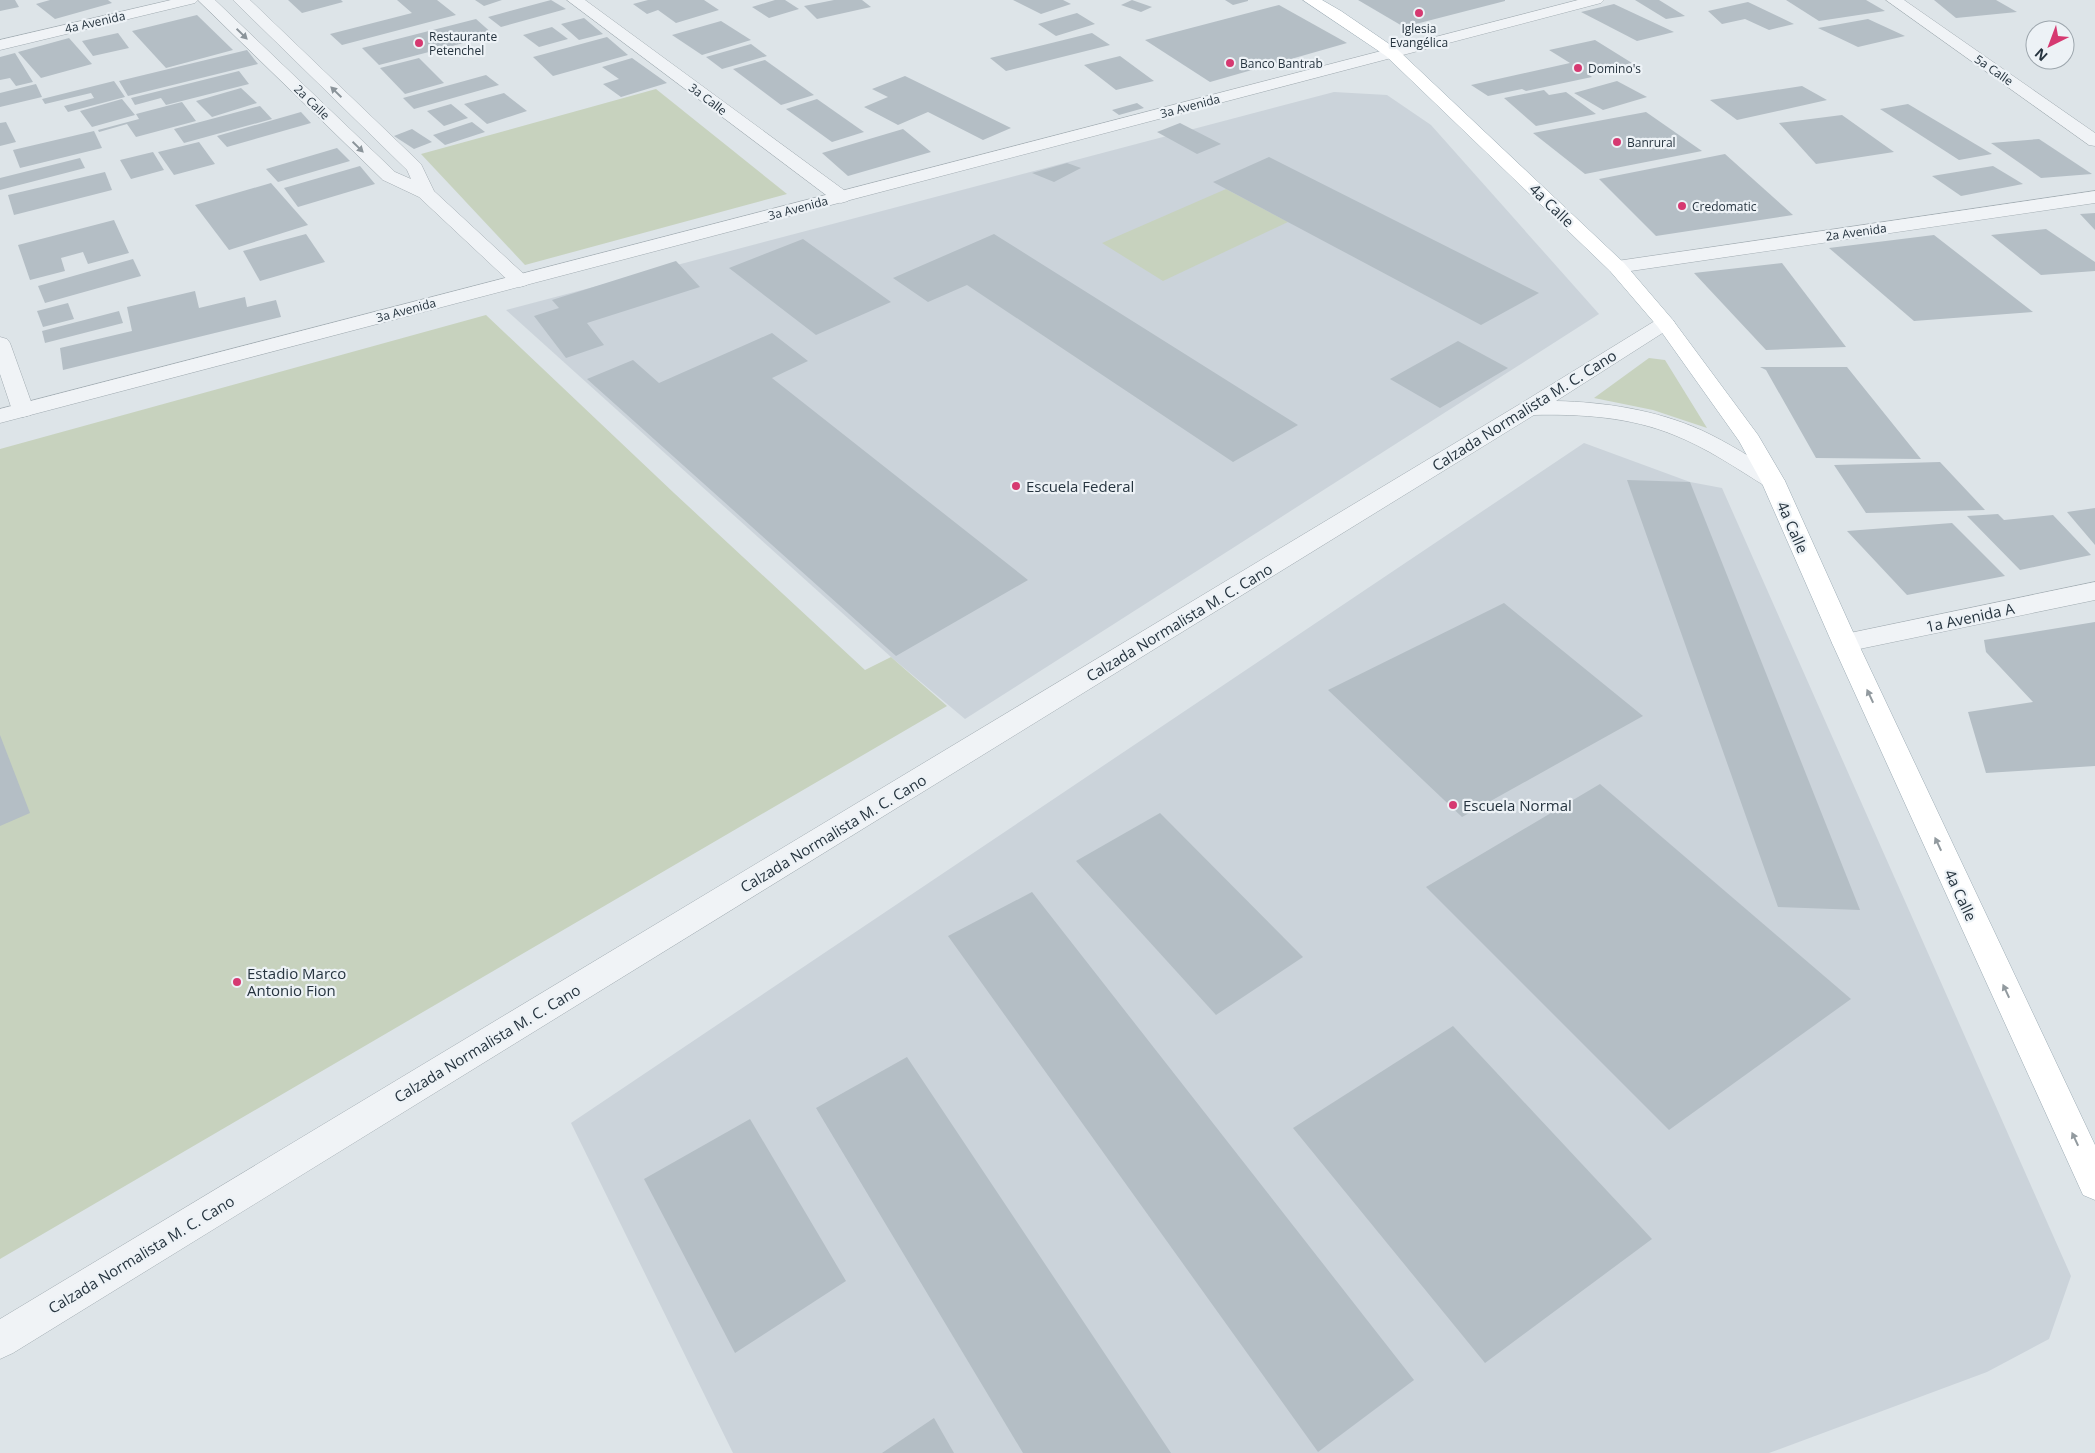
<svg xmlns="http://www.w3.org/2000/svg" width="2095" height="1453" viewBox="0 0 2095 1453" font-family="'Open Sans',sans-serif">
<rect width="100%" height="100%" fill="#dde4e8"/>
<!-- built -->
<g fill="#cbd3da">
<path d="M1334 92 1387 95 1431 125 1599 314 965 719 891 657 506 310Z"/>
<path d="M1584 443 1690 482 1722 488 2071 1276 2049 1339 1987 1372 1769 1453H733L571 1123Z"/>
</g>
<!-- green -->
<g fill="#c7d2be">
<path d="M656 89 787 194 525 265 421 154Z"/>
<path d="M1226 189 1288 222 1163 281 1102 243Z"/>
<path d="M486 315 674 493 865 670 891 657 947 706 0 1259V449Z"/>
<path d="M1649 358 1665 360 1707 428 1653 410 1594 398Z"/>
</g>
<!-- building -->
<g fill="#b4bec5">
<path d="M0 0H15L19 7 0 11Z"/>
<path d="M50 0H108L112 3 55 19 36 4Z"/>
<path d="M288 0H341L343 2 302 13Z"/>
<path d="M397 0H437L456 15 342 45 330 34 412 13Z"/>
<path d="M475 0H502L484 6Z"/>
<path d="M551 0 566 9 501 27 488 17Z"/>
<path d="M648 0H704L719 10 676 23 658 10 647 14 633 4Z"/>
<path d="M775 0H785L799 9 769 18 752 7Z"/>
<path d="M834 0H862L871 7 817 19 804 6Z"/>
<path d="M1013 0H1063L1071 4 1041 14Z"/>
<path d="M1132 0 1152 7 1141 12 1121 5Z"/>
<path d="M1225 0H1248V1L1233 5Z"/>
<path d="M1358 0H1505V1L1404 27Z"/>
<path d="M1635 0H1659L1685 16 1666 19Z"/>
<path d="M1786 0H1866L1885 11 1819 21Z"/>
<path d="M1934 0H1996L2017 12 1956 18Z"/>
<path d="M1748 2 1794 24 1769 30 1745 19 1722 24 1708 11Z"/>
<path d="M1614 4 1674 32 1637 41 1581 12Z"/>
<path d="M1279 5 1347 43 1210 82 1145 40Z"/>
<path d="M1077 13 1095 24 1056 36 1038 24Z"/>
<path d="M197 15 233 50 166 68 132 31Z"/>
<path d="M584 18 603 34 579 40 561 24Z"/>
<path d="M476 19 494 35 379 65 362 48Z"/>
<path d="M1868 19 1905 36 1858 47 1818 28Z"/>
<path d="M721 21 751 40 702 55 672 35Z"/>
<path d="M552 27 568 39 539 47 523 35Z"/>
<path d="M118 33 129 48 93 56 82 41Z"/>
<path d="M1092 33 1110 45 1006 71 990 58Z"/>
<path d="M607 37 628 55 553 76 533 57Z"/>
<path d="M69 38 92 64 41 78 18 52Z"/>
<path d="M1595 40 1632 63 1587 73 1592 77 1526 91 1522 89 1488 96 1471 85 1570 63 1549 50Z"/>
<path d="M751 44 767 56 722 69 706 57Z"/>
<path d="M247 50 258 64 128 96 119 81Z"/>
<path d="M15 53 33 82 16 86 10 78 0 80V57Z"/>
<path d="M1120 56 1154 81 1116 90 1084 65Z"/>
<path d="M419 58 444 83 405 94 380 68Z"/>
<path d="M632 58 667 83 621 97 603 84 619 79 602 67Z"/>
<path d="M765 60 814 95 781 105 733 69Z"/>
<path d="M239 71 249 84 166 105 161 98 135 105 131 98Z"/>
<path d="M486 75 499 85 414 109 403 98Z"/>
<path d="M905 76 1011 128 983 140 928 112 898 125 864 107 888 97 872 89Z"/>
<path d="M114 81 125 97 68 112 64 106 94 98 91 93 45 104 42 99Z"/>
<path d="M1617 81 1647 97 1603 110 1574 93Z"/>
<path d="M36 84 42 97 0 107V93Z"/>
<path d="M1802 86 1827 100 1737 120 1710 100Z"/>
<path d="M241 88 257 103 212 117 196 101Z"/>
<path d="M1544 90 1549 95 1566 92 1596 114 1536 126 1504 98Z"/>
<path d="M504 93 527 111 487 124 464 104Z"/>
<path d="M122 99 135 115 92 127 80 111Z"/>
<path d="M817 99 864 132 832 142 786 109Z"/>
<path d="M182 102 196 121 136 137 127 124 99 132 98 130 139 119 136 114Z"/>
<path d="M1137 103 1144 108 1119 115 1112 110Z"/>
<path d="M451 104 468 118 444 126 427 111Z"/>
<path d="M1908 104 1992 154 1959 160 1880 109Z"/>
<path d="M260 106 272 119 184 143 174 129Z"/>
<path d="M301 112 311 123 227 147 217 136Z"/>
<path d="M1646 112 1702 151 1585 174 1533 133Z"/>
<path d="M1842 115 1894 152 1816 164 1779 123Z"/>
<path d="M6 122 16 142 0 146V123Z"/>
<path d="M472 122 485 132 445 145 433 135Z"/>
<path d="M1180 123 1221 144 1197 154 1157 132Z"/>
<path d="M412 129 432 142 414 149 394 136Z"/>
<path d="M903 129 931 152 848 176 822 153Z"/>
<path d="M94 131 102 148 20 168 13 150Z"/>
<path d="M2039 139 2092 174 2041 178 1991 143Z"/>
<path d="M199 142 215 164 174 175 158 152Z"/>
<path d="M337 148 350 161 278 182 266 169Z"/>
<path d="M153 152 164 170 131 179 120 160Z"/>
<path d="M1725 154 1793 215 1656 236 1599 179Z"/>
<path d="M1269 157 1539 293 1481 325 1213 182Z"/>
<path d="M80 158 85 168 0 190V178Z"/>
<path d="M1067 163 1081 168 1054 182 1032 173Z"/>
<path d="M360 166 375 184 298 207 284 188Z"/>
<path d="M1993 166 2023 184 1961 196 1932 176Z"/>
<path d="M105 172 112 190 14 215 8 195Z"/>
<path d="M271 183 308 225 229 250 195 205Z"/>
<path d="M2095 213V230L2080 214Z"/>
<path d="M114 220 129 253 88 264 83 252 61 258 65 271 30 280 18 245Z"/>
<path d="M2046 229 2095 262V271L2041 275 1991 235Z"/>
<path d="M306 234 325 262 260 281 243 251Z"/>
<path d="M994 234 1298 425 1233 462 967 285 928 302 893 278Z"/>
<path d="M1934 235 2033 312 1914 321 1829 248Z"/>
<path d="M803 239 891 302 816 335 729 268Z"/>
<path d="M133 259 141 276 45 303 38 286Z"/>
<path d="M676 261 700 287 587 323 604 345 566 358 534 316 559 308 552 300Z"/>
<path d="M1782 263 1846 347 1766 350 1694 273Z"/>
<path d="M195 291 199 308 245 297 247 307 276 300 281 317 63 370 60 348 132 331 127 307Z"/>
<path d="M68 303 74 319 43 327 37 311Z"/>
<path d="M119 311 123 323 45 343 42 331Z"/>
<path d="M772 333 808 361 772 378 1028 580 896 656 587 379 633 360 659 383Z"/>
<path d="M1458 341 1508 368 1440 408 1390 379Z"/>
<path d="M1760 367H1847L1921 459 1816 458 1766 370Z"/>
<path d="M1940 462 1985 510 1866 513 1834 465Z"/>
<path d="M1627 480 1690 482 1860 910 1778 907Z"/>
<path d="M2095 508V545L2067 512Z"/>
<path d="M1998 514 2004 520 2053 515 2091 555 2020 570 1967 516Z"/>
<path d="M1952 523 2005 576 1907 595 1847 531Z"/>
<path d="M1504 603 1643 716 1462 817 1328 690Z"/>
<path d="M2095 622V766L1986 773 1968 712 2033 702 1986 652 1984 640Z"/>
<path d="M0 735 30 813 0 826Z"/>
<path d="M1600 784 1851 999 1669 1130 1426 887Z"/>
<path d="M1160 813 1303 957 1216 1015 1076 861Z"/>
<path d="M1032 892 1414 1380 1318 1452 948 936Z"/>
<path d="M1453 1026 1652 1239 1485 1363 1293 1128Z"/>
<path d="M907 1057 1171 1453H1023L816 1108Z"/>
<path d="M750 1119 846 1281 735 1353 644 1179Z"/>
<path d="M934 1418 954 1453H882Z"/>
</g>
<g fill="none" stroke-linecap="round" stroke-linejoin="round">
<!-- minor casing -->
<g stroke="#a2acb2" stroke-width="1">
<g id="minor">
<path d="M171 0H198L195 3 0 50V40Z"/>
<path d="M198 0H215L395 172 411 179 407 170 233 0H250L421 164 434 191 527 277 530 281 527 285 520 287 513 285 419 197 383 180Z"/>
<path d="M567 0H585L848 193 850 197 848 201 841 203 834 201Z"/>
<path d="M1886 0H1904L2095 133V146L2089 145Z"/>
<path d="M2095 191V203L1617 273 1610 271 1607 267 1610 263 1617 261Z"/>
<path d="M1665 317 1672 319 1675 323 1672 327 1556 401C1605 402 1656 410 1701 430 1729 443 1755 460 1781 476L1785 481 1781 486 1773 488 1765 486C1736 468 1707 448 1674 435 1630 417 1582 414 1534 415L13 1353 0 1359V1319L1520 404 1658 319Z"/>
<path d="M0 337 7 339 10 343 34 410 31 415 23 417 15 415 12 410 0 374Z"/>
<path d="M2095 582V600L1845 652 1836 649 1832 643 1836 637 1845 634Z"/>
</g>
</g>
<!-- tertiary casing -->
<g stroke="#a2acb2" stroke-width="1">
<path id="tertiary" d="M1578 0H1604L1601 3 0 423V409Z"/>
</g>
<!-- primary casing -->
<g stroke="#9cabb4" stroke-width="1">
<path id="primary" d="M1303 0H1322L1341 11 1398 50 1624 263 1672 319 1758 435 1785 481 1858 643 2095 1145V1200L2083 1195 1832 643 1761 481 1739 441 1658 327 1610 271 1386 56Z"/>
</g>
<!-- minor -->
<use href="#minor" fill="#f0f3f6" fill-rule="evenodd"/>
<!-- tertiary -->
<use href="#tertiary" fill="#f0f3f6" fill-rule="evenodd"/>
<!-- primary -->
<use href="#primary" fill="#fff" fill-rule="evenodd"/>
</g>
<!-- one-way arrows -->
<defs><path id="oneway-solid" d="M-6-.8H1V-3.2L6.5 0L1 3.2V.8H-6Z" transform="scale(1.25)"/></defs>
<g fill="#8b949a">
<use href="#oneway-solid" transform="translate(242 34) rotate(44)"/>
<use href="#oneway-solid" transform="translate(336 92) rotate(-136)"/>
<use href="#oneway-solid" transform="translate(358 147) rotate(44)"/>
</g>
<g fill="#929a9f">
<use href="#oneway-solid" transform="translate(1870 696) rotate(-115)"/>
<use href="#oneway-solid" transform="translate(1938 844) rotate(-115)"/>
<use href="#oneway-solid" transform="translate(2006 991) rotate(-115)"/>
<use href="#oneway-solid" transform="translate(2075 1139) rotate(-115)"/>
</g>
<!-- markers -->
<g fill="#d63971" stroke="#edf2f6" stroke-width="2">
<circle cx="1419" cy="13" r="5"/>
<circle cx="419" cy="43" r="5"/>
<circle cx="1230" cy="63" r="5"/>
<circle cx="1578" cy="68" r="5"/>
<circle cx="1617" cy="142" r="5"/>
<circle cx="1682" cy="206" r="5"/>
<circle cx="1016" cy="486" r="5"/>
<circle cx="1453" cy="805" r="5"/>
<circle cx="237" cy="982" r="5"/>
</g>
<g text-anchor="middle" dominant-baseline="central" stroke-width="4.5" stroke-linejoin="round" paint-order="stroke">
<!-- far-street labels -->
<g font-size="12" fill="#26343f" stroke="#edf2f6">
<text transform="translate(95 22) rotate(-13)">4a Avenida</text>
<text transform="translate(1994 70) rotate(35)">5a Calle</text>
<text transform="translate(708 99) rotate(37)">3a Calle</text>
<text transform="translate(312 102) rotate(44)">2a Calle</text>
<text transform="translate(1190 106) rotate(-15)">3a Avenida</text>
<text transform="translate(798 208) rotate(-15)">3a Avenida</text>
<text transform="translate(1856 232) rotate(-8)">2a Avenida</text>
<text transform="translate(406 310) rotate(-15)">3a Avenida</text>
</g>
<!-- far-poi labels -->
<g font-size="12" fill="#26343f" stroke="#edf2f6" text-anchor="start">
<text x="1419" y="28" text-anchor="middle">Iglesia<tspan x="1419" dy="14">Evangélica</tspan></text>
<text x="429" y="36">Restaurante<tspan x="429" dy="14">Petenchel</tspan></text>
<text x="1240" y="63">Banco Bantrab</text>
<text x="1588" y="68">Domino's</text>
<text x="1627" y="142">Banrural</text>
<text x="1692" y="206">Credomatic</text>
</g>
<!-- street labels -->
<g font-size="15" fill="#26343f" stroke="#edf2f6">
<text transform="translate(1552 205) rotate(44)">4a Calle</text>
<text transform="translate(1524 410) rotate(-32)">Calzada Normalista M. C. Cano</text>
<text transform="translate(1793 527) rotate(66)">4a Calle</text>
<text transform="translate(1970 617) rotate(-12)">1a Avenida A</text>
<text transform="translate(1179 622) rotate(-31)">Calzada Normalista M. C. Cano</text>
<text transform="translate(833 833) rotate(-31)">Calzada Normalista M. C. Cano</text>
<text transform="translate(1961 895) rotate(65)">4a Calle</text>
<text transform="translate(487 1043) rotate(-31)">Calzada Normalista M. C. Cano</text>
<text transform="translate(141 1254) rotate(-31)">Calzada Normalista M. C. Cano</text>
</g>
<!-- poi labels -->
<g font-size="15" fill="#26343f" stroke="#edf2f6" text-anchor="start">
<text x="1026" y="486">Escuela Federal</text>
<text x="1463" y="805">Escuela Normal</text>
<text x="247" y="973">Estadio Marco<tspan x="247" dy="17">Antonio Fion</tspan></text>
</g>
</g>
<!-- north arrow -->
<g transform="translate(2050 45) rotate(222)"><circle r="24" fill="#edf2f6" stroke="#9da6ad"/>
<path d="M0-4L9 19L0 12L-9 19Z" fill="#d63971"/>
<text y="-8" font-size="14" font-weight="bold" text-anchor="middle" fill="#26343f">N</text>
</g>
</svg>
